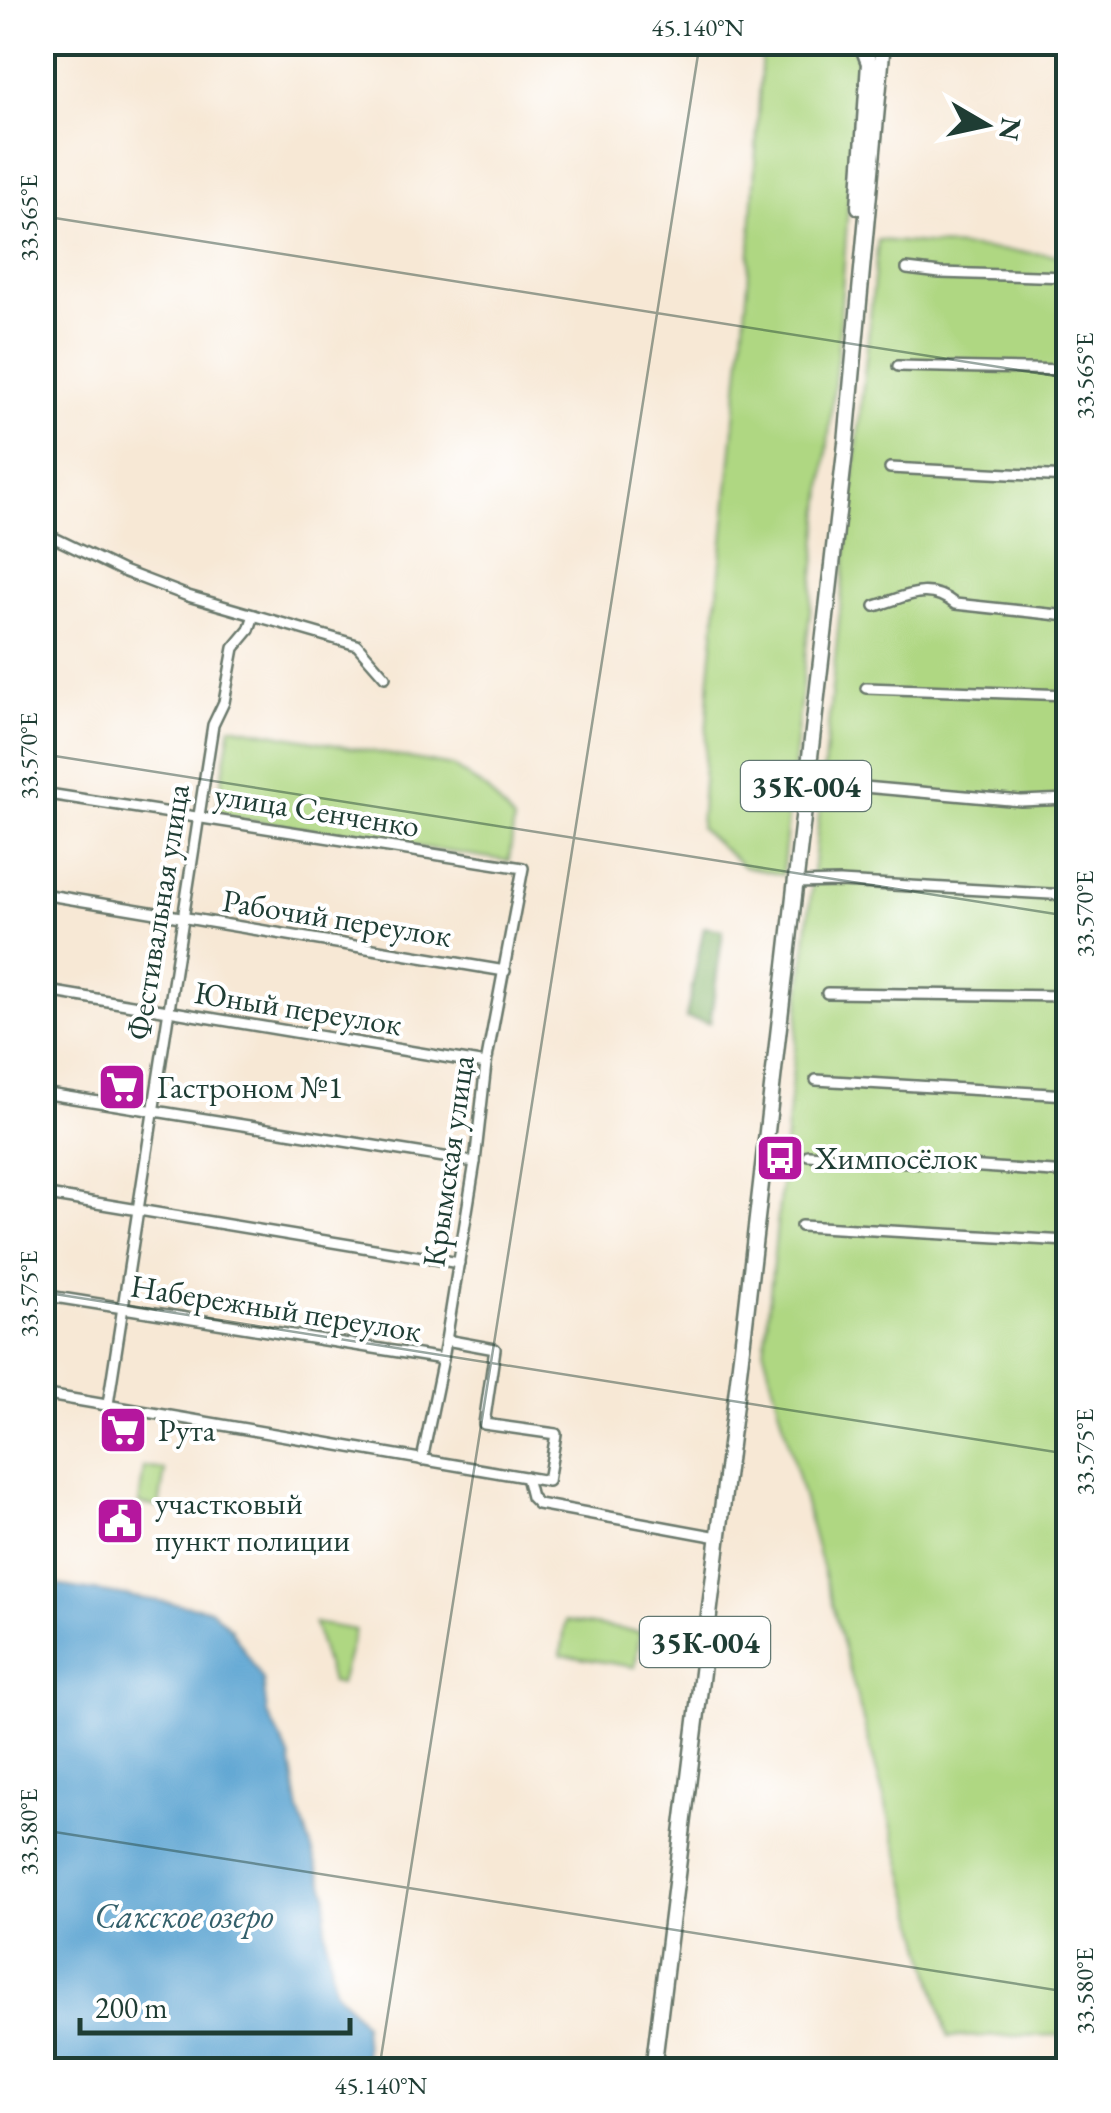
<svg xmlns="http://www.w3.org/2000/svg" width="1111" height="2113" viewBox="0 0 1111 2113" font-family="'EB Garamond',serif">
<rect width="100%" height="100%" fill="#fff"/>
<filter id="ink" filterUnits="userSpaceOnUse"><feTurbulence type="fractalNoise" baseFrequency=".01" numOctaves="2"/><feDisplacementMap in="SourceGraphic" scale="20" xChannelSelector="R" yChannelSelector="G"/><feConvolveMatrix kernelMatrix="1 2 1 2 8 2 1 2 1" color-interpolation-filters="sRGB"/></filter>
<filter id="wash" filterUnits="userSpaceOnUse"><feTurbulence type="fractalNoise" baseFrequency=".0048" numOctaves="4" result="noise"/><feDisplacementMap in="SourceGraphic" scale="40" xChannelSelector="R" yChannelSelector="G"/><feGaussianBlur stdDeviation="2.25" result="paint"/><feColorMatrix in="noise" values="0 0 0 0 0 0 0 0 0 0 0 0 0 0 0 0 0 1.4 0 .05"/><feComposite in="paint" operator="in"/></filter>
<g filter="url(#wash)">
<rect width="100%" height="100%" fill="#f7e8d5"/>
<!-- green -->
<g fill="#afd782" stroke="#678a5b" stroke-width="2.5">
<path d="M772 43H853L858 64 838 349 782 875 743 866 700 828 710 675 748 284 762 50Z"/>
<path d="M878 240 1068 256V2035L948 2037 764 1351Z"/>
<path d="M231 726 452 766 487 790 514 821 509 861 216 815Z"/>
<path d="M144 1467 165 1470 159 1507 139 1504Z"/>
<path d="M566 1621 640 1632 635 1667 561 1655Z"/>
<path d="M314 1623 355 1630 340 1684 331 1682Z"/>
</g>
<!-- forest -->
<path fill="#8bb870" stroke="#557a52" stroke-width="2.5" d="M704 927 723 930 710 1023 686 1018Z"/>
<!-- water -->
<path fill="#59a2d0" stroke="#3c7082" stroke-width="2.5" d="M43 1583 210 1609 231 1629 263 1680 267 1713 290 1757 299 1811 327 1895 325 1929 334 1989 363 2023 366 2070H43Z"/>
</g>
<g filter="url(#ink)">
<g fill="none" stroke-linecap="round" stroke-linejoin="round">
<!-- minor casing -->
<g stroke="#6b796c" stroke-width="14">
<g id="minor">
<path d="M907 269 940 273 1068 277"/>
<path d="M898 366 1068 370"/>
<path d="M890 468 1068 477"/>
<path d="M42 532 123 571 188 596 357 645 385 677"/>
<path d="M875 606C906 597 927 582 955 604L1068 616"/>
<path d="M866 688 1068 695"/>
<path d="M853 786 1021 801 1068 799"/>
<path d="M42 793 523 868 486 1064 475 1162 443 1359 422 1460"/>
<path d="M794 883 840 882 1068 895"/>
<path d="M42 894 505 971"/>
<path d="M42 990 486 1064"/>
<path d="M827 993 1068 996"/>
<path d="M816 1080 1068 1095"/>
<path d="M42 1093 475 1162"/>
<path d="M808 1155 1068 1173"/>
<path d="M42 1194 459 1263"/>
<path d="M801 1226 1068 1241"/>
<path d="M42 1295 443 1359"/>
<path d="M42 1394 548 1481 556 1434 484 1424 495 1349 446 1340"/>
<path d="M108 1404 213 725 224 702 234 648 249 630 254 615"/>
<path d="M526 1477 531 1497 538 1504 718 1537"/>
</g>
</g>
<!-- primary casing -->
<g stroke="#6b796c" stroke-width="19">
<g id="primary">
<path d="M859 207 869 63 861 42"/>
<path d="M653 2070 745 1323 846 443 883 42"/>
</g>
</g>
<!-- minor -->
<use href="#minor" stroke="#fff" stroke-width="9"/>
<!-- primary -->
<use href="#primary" stroke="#fff" stroke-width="14"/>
</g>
</g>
<!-- ticks -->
<path fill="none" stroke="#1f3d34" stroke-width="2.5" stroke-opacity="0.45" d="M42 216 1068 378M42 754 1068 916M42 1292 1068 1454M42 1830 1068 1992M379 2070 700 42"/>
<!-- icons -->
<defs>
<g id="supermarket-square" transform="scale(2.5)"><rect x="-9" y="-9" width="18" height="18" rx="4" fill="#b5179e" stroke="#fff"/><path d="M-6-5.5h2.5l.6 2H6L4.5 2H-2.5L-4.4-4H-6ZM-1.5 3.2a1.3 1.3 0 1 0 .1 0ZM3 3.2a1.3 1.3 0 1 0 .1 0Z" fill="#fff"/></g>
<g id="bus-square" transform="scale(2.5)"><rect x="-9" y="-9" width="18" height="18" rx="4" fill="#b5179e" stroke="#fff"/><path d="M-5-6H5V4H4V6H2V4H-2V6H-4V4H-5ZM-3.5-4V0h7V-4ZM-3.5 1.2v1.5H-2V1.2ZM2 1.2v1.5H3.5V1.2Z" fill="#fff"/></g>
<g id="civic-square" transform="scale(2.5)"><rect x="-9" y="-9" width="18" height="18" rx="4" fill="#b5179e" stroke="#fff"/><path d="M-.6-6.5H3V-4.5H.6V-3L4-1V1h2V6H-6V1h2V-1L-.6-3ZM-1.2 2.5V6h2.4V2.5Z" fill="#fff"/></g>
</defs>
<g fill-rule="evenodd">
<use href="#supermarket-square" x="122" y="1087"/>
<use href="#bus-square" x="780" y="1158"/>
<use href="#supermarket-square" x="123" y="1430"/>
<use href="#civic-square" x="120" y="1521"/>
</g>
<g text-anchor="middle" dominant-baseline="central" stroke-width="8" stroke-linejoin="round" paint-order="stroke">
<!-- shield labels -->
<g fill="#fff" stroke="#627771" stroke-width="2.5">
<rect x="741" y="761" width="130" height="50" rx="8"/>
<rect x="640" y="1617" width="130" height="50" rx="8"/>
</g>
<g font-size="30" font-weight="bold" fill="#1f3d34">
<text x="806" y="786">35К-004</text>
<text x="705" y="1642">35К-004</text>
</g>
<!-- street labels -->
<g font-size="32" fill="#1f3d34" stroke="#fff">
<text transform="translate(317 810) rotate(9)">улица Сенченко</text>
<text transform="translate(158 912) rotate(-81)">Фестивальная улица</text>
<text transform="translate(337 918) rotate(9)">Рабочий переулок</text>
<text transform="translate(298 1008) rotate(9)">Юный переулок</text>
<text transform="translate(448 1161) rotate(-82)">Крымская улица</text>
<text transform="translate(276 1308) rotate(9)">Набережный переулок</text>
</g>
<!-- poi labels -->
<g font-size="32" fill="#1f3d34" stroke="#fff" text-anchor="start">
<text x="157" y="1087">Гастроном №1</text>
<text x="815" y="1158">Химпосёлок</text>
<text x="158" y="1430">Рута</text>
<text x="155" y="1503">участковый<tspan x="155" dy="37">пункт полиции</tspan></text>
</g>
<!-- water labels -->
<g font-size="35" font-style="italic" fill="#33606b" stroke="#fff">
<text x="184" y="1915">Сакское озеро</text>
</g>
</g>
<!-- margin -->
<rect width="1111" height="2113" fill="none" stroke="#fff" stroke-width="110"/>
<!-- north arrow -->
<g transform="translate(986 125) rotate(99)" stroke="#ffffff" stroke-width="8" paint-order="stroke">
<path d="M0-8L18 38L0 25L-18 38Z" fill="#1f3d34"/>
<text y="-15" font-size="28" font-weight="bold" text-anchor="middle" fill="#1f3d34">N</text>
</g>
<!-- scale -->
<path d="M80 2018v15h270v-15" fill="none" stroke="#1f3d34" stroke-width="5"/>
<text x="95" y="2018" font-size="30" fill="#1f3d34" stroke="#ffffff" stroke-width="8" paint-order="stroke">200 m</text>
<rect x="55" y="55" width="1001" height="2003" fill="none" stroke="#1f3d34" stroke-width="4"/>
<g font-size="25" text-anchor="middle" fill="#1f3d34">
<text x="698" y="36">45.140°N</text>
<text transform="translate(28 218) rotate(-90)" y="9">33.565°E</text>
<text transform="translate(1084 376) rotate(-90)" y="9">33.565°E</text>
<text transform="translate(28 756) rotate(-90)" y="9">33.570°E</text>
<text transform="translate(1084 914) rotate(-90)" y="9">33.570°E</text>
<text transform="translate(28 1294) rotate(-90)" y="9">33.575°E</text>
<text transform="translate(1084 1452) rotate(-90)" y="9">33.575°E</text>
<text transform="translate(28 1832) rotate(-90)" y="9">33.580°E</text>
<text transform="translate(1084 1991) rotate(-90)" y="9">33.580°E</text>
<text x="381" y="2094">45.140°N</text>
</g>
</svg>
